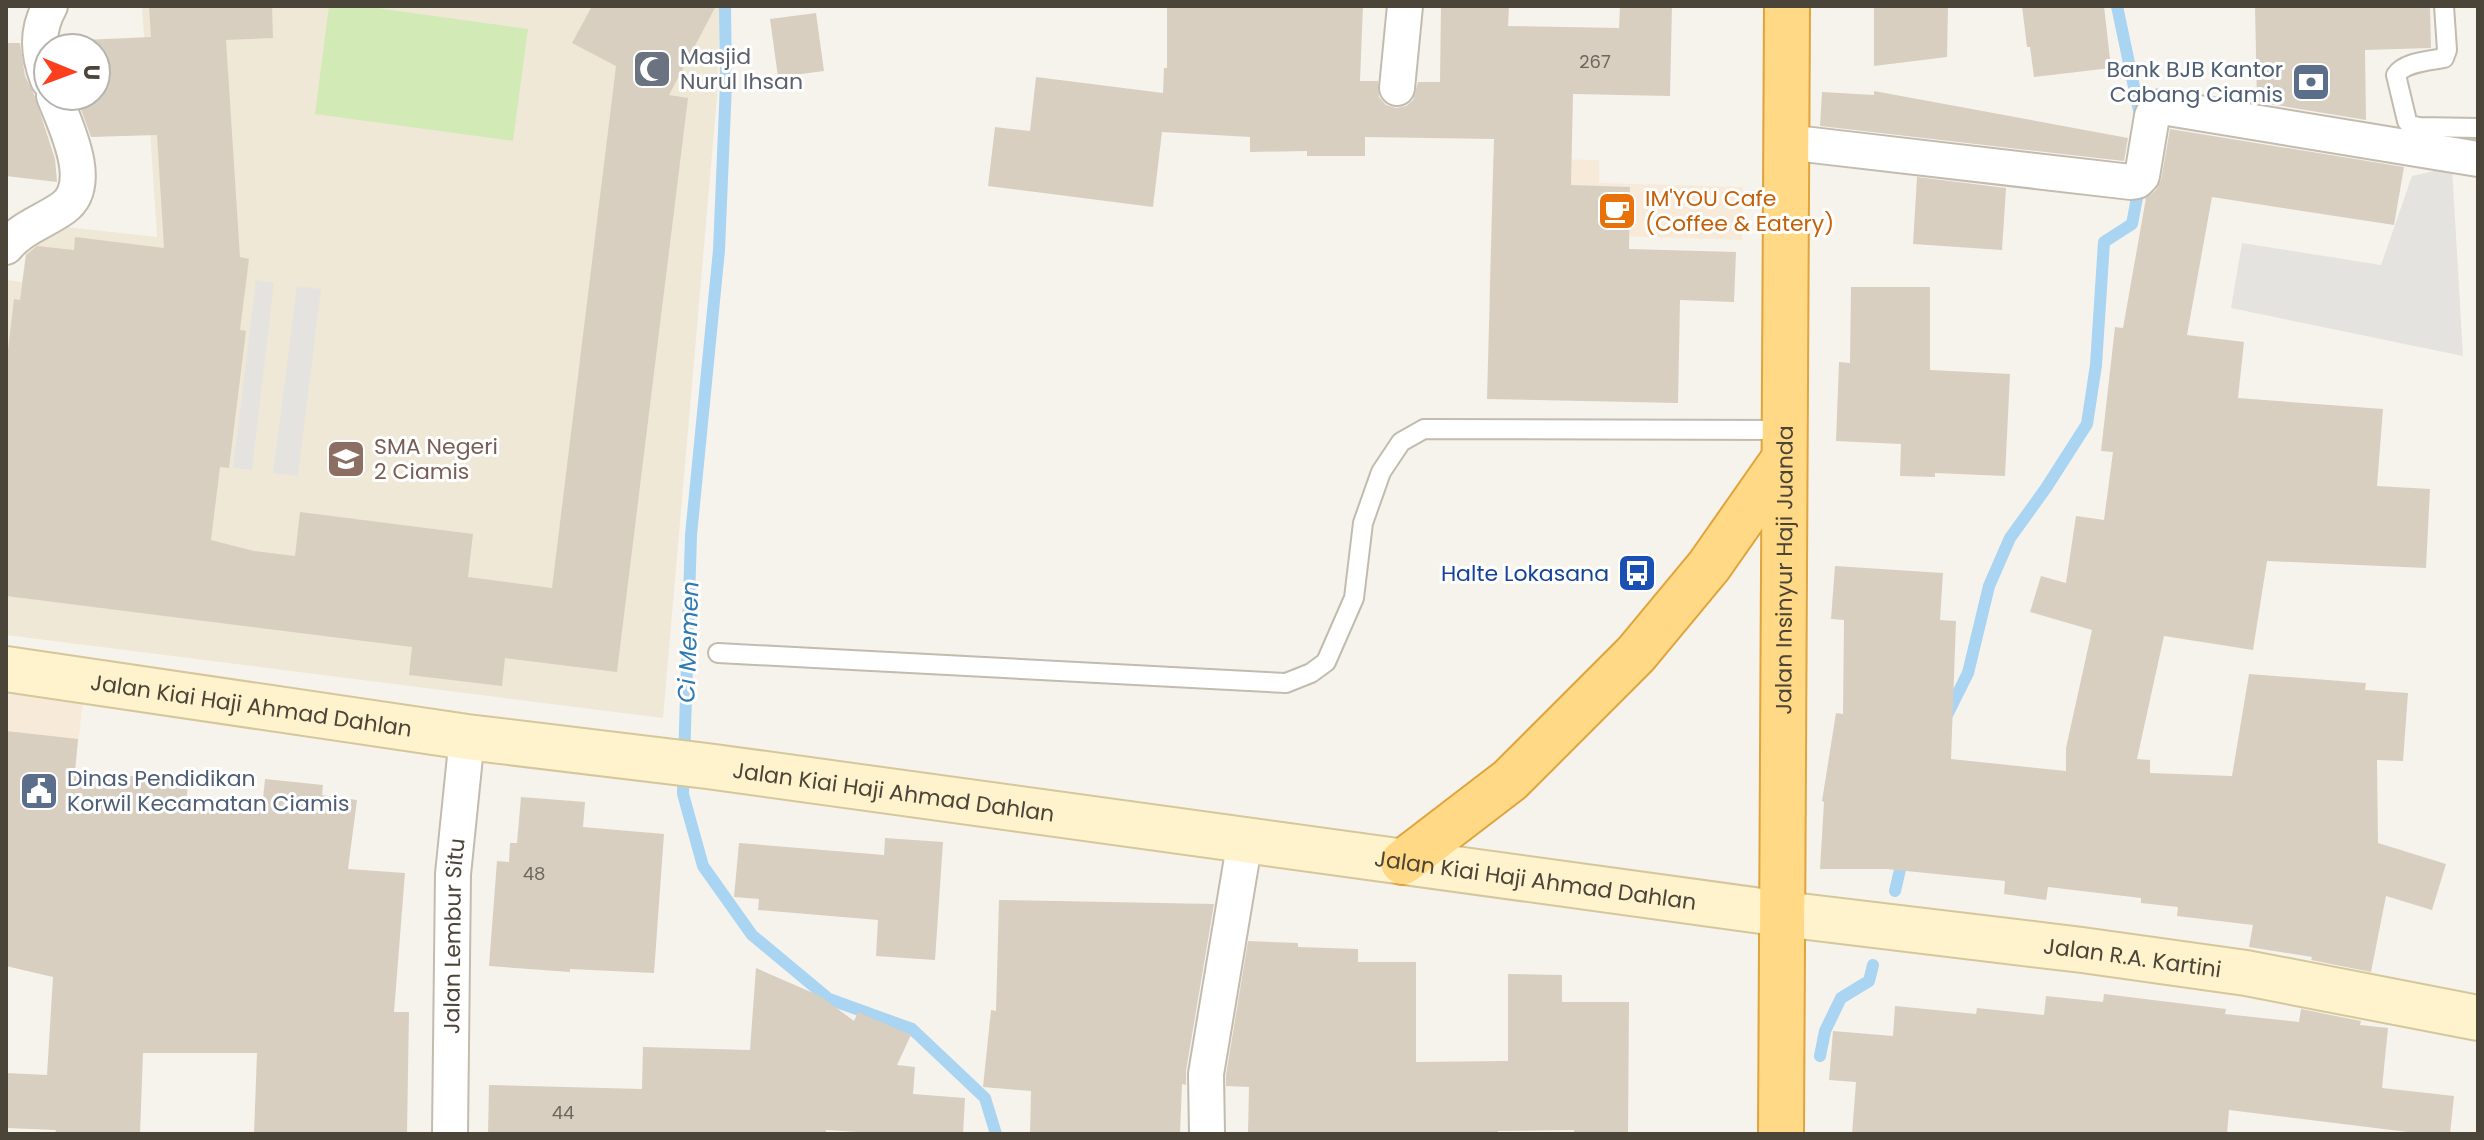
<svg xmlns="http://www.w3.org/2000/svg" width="2484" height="1140" viewBox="0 0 2484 1140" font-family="Poppins,sans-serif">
<rect width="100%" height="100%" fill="#f6f3ec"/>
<!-- commercial -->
<g fill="#f7ead8">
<path d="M1493 158 1599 160V183L1743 187 1742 240 1552 234 1550 300 1489 298Z"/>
<path d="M6 691 83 701 66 849 6 842Z"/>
</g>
<!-- education -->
<path fill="#efe8d6" d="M142 6H720L717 97 663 718 6 635V280L22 282 27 245 57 226 157 237Z"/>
<!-- green -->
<path fill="#d2eab5" d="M329 6H362L528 29 513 141 315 114Z"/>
<!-- parking -->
<g fill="#e5e3e0">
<path d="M2452 167 2463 356 2231 308 2242 243 2381 265 2412 176Z"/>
<path d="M256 280 274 283 252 470 233 468Z"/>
<path d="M297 286 321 289 298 476 273 473Z"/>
</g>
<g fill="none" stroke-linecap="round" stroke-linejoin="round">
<!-- stream -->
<g stroke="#a9d4f2" stroke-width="12">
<path d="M725 6 726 83 719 250 691 535 683 794 703 866 752 935 829 999 912 1029 985 1098 996 1134"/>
<path d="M2117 6 2141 120"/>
<path d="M1947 715 1968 673 1989 586 2010 538 2046 488 2087 424 2096 365 2104 242 2132 224 2140 182"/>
<path d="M1895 891 1903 857"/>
<path d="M1820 1056 1825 1031 1841 998 1869 981 1873 965"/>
</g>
</g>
<!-- building -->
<g fill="#d8cfc1">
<path d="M149 6H272L273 38 226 40 240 257 249 259 240 330 246 331 229 468 220 467 211 540 254 551 295 556 300 512 473 534 468 577 552 588 616 66 572 43 592 6H716L669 95 688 98 617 672 505 658 502 686 409 675 412 647 6 596V367L14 299 20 300 26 255 37 246 74 250 75 237 164 248 157 135 91 137 76 96H96V48H60V41L151 37Z"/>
<path d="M1167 6H1363L1360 81H1378L1379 97 1386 105 1396 108 1406 106 1413 100 1418 82H1440L1441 6H1509L1508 26 1619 28 1620 6H1672L1670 96 1573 94 1571 185 1630 187 1629 249 1736 252 1734 302 1680 300 1678 403 1487 399 1494 139 1365 137V156H1307V151L1250 152V137L1162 132 1153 207 988 186 995 127 1030 131 1036 77 1163 93 1164 68H1167Z"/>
<path d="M1874 6H1948L1947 57 1874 66Z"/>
<path d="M2022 6H2104L2111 68 2034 77 2030 47H2027Z"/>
<path d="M2255 6H2430L2431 48 2365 50 2366 120 2257 102Z"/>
<path d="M816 13 824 71 778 77 770 19Z"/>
<path d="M6 43H20L25 76 34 94 55 159 57 182 6 176Z"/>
<path d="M1874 91 2128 138 2124 161 1820 126 1822 92 1874 95Z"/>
<path d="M2170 129 2404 167 2394 225 2212 197 2187 335 2244 342 2238 398 2383 409 2377 486 2430 489 2426 568 2267 561 2253 650 2164 636 2137 759 2150 760V773L2232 776 2249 674 2366 683 2365 690 2408 693 2403 761 2377 760 2378 843 2446 864 2432 910 2386 896 2371 972 2311 960 2312 957 2249 947 2253 925 2177 916 2178 907 2141 903V898L2048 887 2046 900 2004 894 2005 881 1887 869H1820L1824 802 1822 801 1836 713 1843 714 1844 620 1831 619 1835 566 1943 573 1940 620 1956 621 1951 759 2066 771V748L2092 630 2030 612 2041 576 2066 583 2076 516 2104 520 2113 452 2101 451 2115 327 2123 328 2146 198 2156 190 2161 180Z"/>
<path d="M1917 177 2006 188 2002 250 1913 244Z"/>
<path d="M1851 287H1930V370L2010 374 2005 476 1935 473V477L1900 476 1901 444 1836 441 1839 362 1850 363Z"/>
<path d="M6 731 78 739 75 771 188 781 186 807 262 809 265 779 323 785 322 795 357 800 348 869 405 873 394 1012H409L407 1134H254L257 1053H143L140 1134H55L56 1130 6 1128V1073L47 1075 53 977 6 966Z"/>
<path d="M521 797 585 802 583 827 664 834 654 973 570 969V972L489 966 497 861 509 862 510 843H517Z"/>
<path d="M885 838 943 842 935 960 876 956 878 920 758 910 759 899 734 897 739 843 884 855Z"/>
<path d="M999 900 1214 904 1186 1071V1085L1182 1084 1180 1134H1030L1031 1091 983 1087 991 1010 996 1011Z"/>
<path d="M1248 941 1298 943V947L1358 949V962H1416V1062L1508 1061V974L1562 975V1002H1629L1628 1134H1574V1130L1498 1131V1134L1248 1133 1249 1087 1226 1086V1075Z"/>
<path d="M756 968 820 996 854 1021 858 1012 911 1035 897 1065 915 1067 913 1094 965 1098 963 1134H888L826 1130V1134H488L489 1085 642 1089 643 1047 750 1050Z"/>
<path d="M2104 994 2226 1009 2225 1014 2299 1022 2301 1009 2361 1021 2360 1025 2388 1028 2382 1088 2454 1096 2450 1134 2408 1132 2229 1110 2227 1134H1852L1856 1082 1829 1080 1833 1031 1893 1036 1895 1006 1976 1014 1977 1008 2044 1015 2046 996 2103 1002Z"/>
</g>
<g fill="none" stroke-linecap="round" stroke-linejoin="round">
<!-- service casing -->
<g stroke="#c2bbae" stroke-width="22">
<g id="service">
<path d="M2444 6 2447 50 2444 58C2429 61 2404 62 2396 75L2407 121 2410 125 2419 127 2478 128"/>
<path d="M718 653 1286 683 1311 673 1326 662 1354 598 1363 523 1381 472 1401 442 1424 429 1785 430"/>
</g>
</g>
<!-- minor casing -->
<g stroke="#c2bbae" stroke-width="38">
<g id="minor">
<path d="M48 80C38 54 36 31 50 6"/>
<path d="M1397 88 1405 6"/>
<path d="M1786 142 2131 182 2137 181 2142 176 2152 116 2156 108 2162 107 2478 159"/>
<path d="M6 247C21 228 43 222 63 208 96 185 65 125 54 96"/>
<path id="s1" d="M450 1134 453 874 467 737"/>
<path d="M1207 1134 1206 1074 1245 840"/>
</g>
</g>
<!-- secondary casing -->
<g stroke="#d6c79b" stroke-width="48">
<g id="secondary">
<path id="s2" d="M6 669 467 737 707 766 1783 914 2082 950 2246 973 2478 1018"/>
</g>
</g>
<!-- trunk casing -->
<g stroke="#e0a43c" stroke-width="48">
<g id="trunk">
<path d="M1403 862 1510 780 1636 654 1709 566 1784 459"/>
<path id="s3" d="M1781 1134 1787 6"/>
</g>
</g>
<!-- service -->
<use href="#service" stroke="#fff" stroke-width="18"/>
<!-- minor -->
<use href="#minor" stroke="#fff" stroke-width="34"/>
<!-- secondary -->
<use href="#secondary" stroke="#fff3cd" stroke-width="44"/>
<!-- trunk -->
<use href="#trunk" stroke="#ffd985" stroke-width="44"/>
</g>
<!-- icons -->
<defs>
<g id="mosque-square" transform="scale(2)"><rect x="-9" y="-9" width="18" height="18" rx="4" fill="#6b7280" stroke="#fff"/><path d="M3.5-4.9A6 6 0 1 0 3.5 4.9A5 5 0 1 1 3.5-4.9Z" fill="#fff"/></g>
<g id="bank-square" transform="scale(2)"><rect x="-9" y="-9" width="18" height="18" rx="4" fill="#5c6f8a" stroke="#fff"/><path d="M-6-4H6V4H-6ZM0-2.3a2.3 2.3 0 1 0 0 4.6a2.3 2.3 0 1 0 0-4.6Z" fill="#fff"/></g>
<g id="cafe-square" transform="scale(2)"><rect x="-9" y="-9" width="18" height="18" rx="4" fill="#e8710a" stroke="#fff"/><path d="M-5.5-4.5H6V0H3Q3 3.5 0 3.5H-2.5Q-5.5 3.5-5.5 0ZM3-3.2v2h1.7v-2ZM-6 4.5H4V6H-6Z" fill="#fff"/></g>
<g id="school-square" transform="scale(2)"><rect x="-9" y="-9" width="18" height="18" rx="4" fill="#8d6e63" stroke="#fff"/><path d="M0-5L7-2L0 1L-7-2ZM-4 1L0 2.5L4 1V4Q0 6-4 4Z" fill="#fff"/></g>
<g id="bus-square" transform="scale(2)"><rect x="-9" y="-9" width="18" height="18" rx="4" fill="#1a4fb4" stroke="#fff"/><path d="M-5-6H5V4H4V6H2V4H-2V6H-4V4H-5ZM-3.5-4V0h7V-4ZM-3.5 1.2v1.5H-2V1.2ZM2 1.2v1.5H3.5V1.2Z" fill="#fff"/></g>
<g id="civic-square" transform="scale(2)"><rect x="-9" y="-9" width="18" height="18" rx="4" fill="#5c6f8a" stroke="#fff"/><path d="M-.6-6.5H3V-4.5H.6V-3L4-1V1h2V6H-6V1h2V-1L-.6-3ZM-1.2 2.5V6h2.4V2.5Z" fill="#fff"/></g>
</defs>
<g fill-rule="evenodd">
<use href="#mosque-square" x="652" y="69"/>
<use href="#bank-square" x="2311" y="82"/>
<use href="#cafe-square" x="1617" y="211"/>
<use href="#school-square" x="346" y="459"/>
<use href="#bus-square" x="1637" y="573"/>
<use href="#civic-square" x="39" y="791"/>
</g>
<g text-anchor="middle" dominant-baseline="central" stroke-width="6" stroke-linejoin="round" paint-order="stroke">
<!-- number labels -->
<g font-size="18" fill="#6e675b">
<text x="1595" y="61">267</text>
<text x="534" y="873">48</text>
<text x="563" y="1112">44</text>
</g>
<!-- worship labels -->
<g font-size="22" fill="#5b616d" stroke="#fff" text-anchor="start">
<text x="680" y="56">Masjid<tspan x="680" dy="25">Nurul Ihsan</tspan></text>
</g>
<!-- service labels -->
<g font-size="22" fill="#4e5e75" stroke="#fff" text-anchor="end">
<text x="2283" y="69">Bank BJB Kantor<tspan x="2283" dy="25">Cabang Ciamis</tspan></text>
<text x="67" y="778" text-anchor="start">Dinas Pendidikan<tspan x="67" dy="25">Korwil Kecamatan Ciamis</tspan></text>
</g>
<!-- food labels -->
<g font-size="22" fill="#c56008" stroke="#fff" text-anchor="start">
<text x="1645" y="198">IM'YOU Cafe<tspan x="1645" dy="25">(Coffee &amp; Eatery)</tspan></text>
</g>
<!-- education labels -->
<g font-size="22" fill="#785e54" stroke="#fff" text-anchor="start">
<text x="374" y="446">SMA Negeri<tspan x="374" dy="25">2 Ciamis</tspan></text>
</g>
<!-- street labels -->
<g font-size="22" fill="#4b4439" stroke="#fff">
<text stroke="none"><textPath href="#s3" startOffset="564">Jalan Insinyur Haji Juanda</textPath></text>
<text stroke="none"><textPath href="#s2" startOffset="248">Jalan Kiai Haji Ahmad Dahlan</textPath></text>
<text stroke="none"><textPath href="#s2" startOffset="896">Jalan Kiai Haji Ahmad Dahlan</textPath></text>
<text stroke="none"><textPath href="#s2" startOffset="1544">Jalan Kiai Haji Ahmad Dahlan</textPath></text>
<text stroke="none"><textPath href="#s1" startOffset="198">Jalan Lembur Situ</textPath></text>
<text stroke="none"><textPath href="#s2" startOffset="2146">Jalan R.A. Kartini</textPath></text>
</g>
<!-- transit labels -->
<g font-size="22" fill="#164399" stroke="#fff" text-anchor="end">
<text x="1609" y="573">Halte Lokasana</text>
</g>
<!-- water labels -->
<g font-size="24" font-style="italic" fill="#2e7ab2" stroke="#fff">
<text transform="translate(688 642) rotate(-88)">Ci Memen</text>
</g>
</g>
<!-- border -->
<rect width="2484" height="1140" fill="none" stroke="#4b4439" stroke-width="16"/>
<!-- north arrow -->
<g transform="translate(72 72) rotate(91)"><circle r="38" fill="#ffffff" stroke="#b7b4b0" stroke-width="2"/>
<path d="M0-6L14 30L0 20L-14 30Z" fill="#fc3f1d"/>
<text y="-12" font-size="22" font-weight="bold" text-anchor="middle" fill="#4b4439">U</text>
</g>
</svg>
